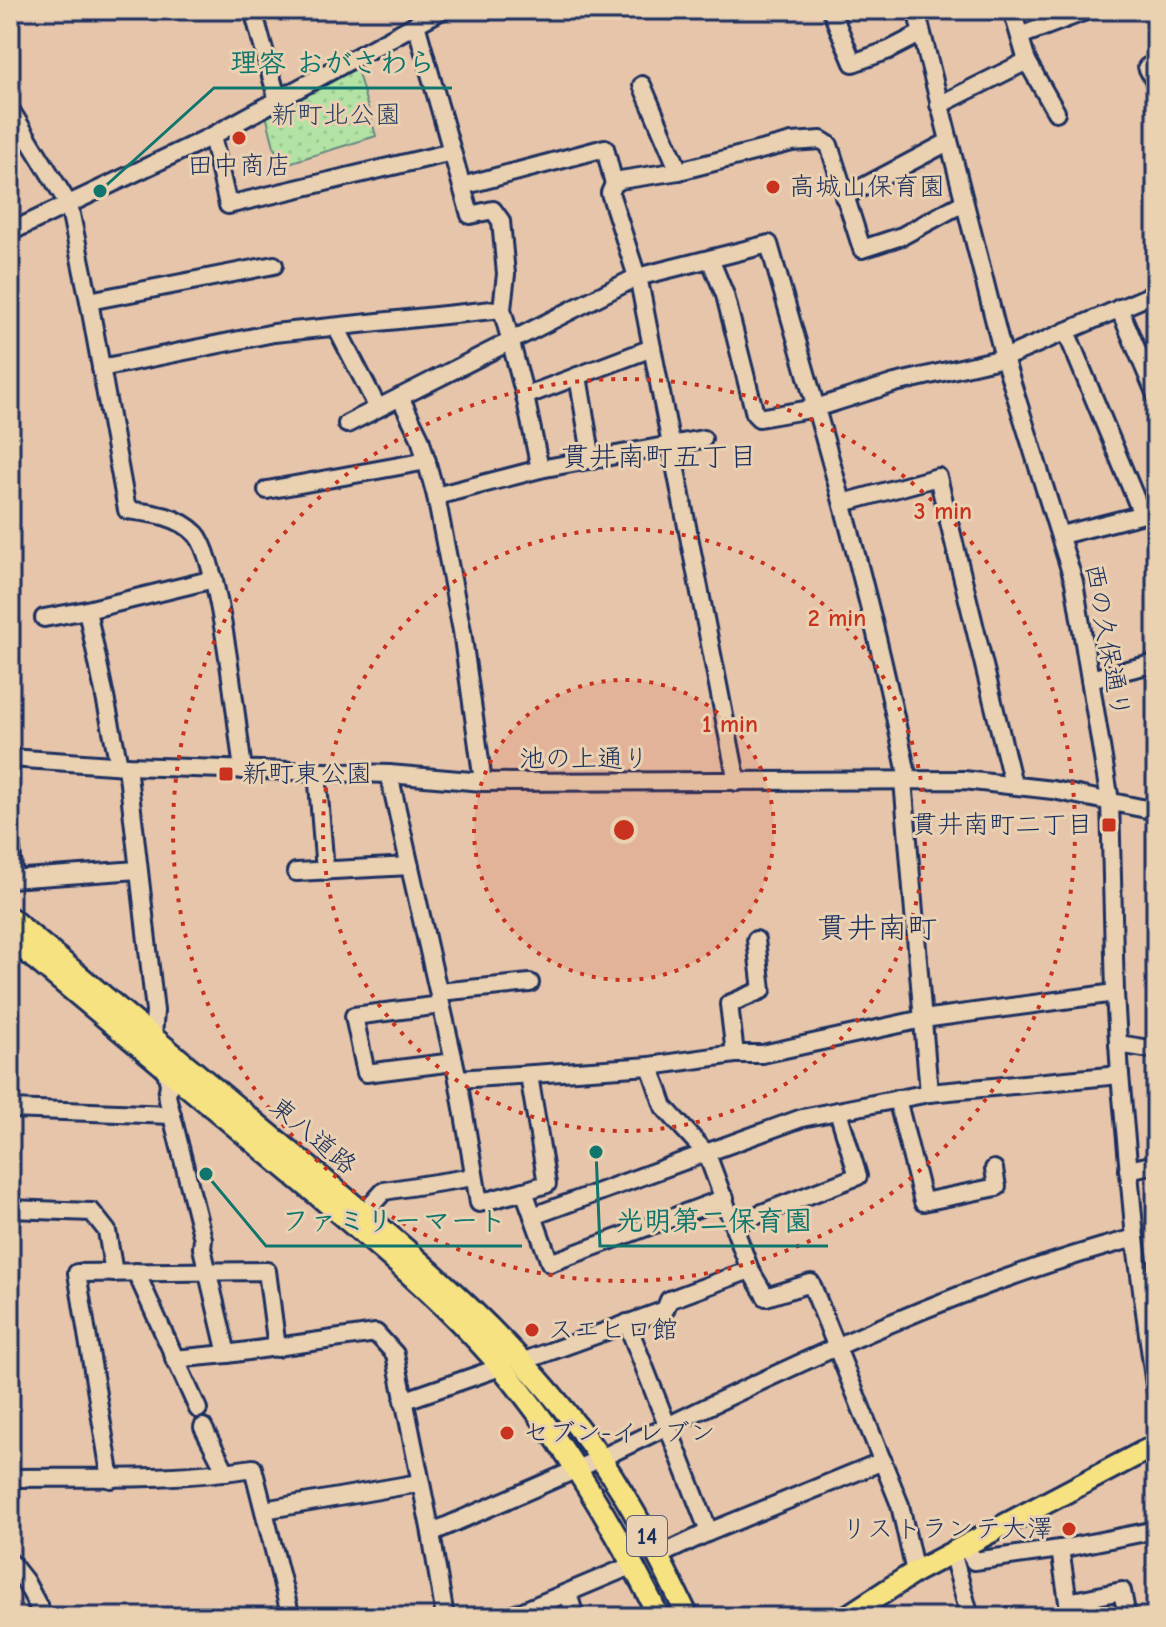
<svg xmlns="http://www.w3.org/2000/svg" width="1166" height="1627" viewBox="0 0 1166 1627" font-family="'Comic Neue','Klee One',sans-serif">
<defs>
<pattern id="park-dots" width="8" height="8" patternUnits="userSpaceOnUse" patternTransform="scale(2)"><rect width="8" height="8" fill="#b2e3a4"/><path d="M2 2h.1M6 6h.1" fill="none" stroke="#98c390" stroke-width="1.8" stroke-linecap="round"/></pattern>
</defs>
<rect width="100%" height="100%" fill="#e7c5aa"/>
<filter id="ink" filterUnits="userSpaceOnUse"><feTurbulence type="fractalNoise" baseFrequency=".0125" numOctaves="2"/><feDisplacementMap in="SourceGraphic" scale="16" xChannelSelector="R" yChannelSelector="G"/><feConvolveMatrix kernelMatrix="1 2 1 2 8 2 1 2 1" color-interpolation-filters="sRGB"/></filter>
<g filter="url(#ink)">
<!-- park -->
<path fill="url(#park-dots)" stroke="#668981" stroke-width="2" d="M356 66 376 136 279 166 266 115Z"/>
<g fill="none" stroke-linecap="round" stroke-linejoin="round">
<!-- minor casing -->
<g stroke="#1b2f5e" stroke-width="22">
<g id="minor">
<path d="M253 10 278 101"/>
<path d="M831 10 853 63 889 50 920 34"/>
<path d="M916 10 1004 358 1074 582 1110 801 1115 993 1120 1075 1135 1238 1156 1393"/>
<path d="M1012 10 1027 61 1056 112"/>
<path d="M416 24 470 215 493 210 501 221 506 274 502 309 525 396 540 469"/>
<path d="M1020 36 1086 11"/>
<path d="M1156 63 1147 67 1156 84"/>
<path d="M642 85 679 171"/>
<path d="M939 105 1027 61"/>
<path d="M10 109 69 205 89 301 127 510C151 513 177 515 196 534 220 560 237 727 243 770"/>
<path d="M212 136 228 205 452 152"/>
<path d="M462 186 605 148 614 184"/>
<path d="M844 197 948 142"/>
<path d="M10 232 212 136 442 10"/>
<path d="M710 259 725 295 755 414 759 418 816 408 895 383 1004 358 1156 293"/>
<path d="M89 301 274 265"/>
<path d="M1119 308 1156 395"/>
<path d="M336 327 378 408"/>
<path d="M1066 331 1142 514"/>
<path d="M101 368 274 333 502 309"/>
<path d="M578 376 592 460"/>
<path d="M525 396 652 348"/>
<path d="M400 397 420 438 436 496"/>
<path d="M347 424 637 277 769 244C820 422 873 599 908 780"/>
<path d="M267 490 427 461"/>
<path d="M843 503 938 477 1013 784"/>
<path d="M1061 535 1156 511"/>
<path d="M87 610 119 765"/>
<path d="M44 618 87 610 214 579"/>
<path d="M1090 679 1156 663"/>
<path d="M10 758 127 766 389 774 483 782 964 780 1053 790 1156 811"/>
<path d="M127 766 155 1011 153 1036 157 1045"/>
<path d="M317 771 325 871"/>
<path d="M389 774 458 1079 479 1203 524 1191"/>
<path d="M903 780 929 1093"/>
<path d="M483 782 462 631 436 496 540 469 703 439"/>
<path d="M737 782 640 286 610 193 614 184 620 180 679 171 792 142 821 140 829 145 862 249 902 236 963 203"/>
<path d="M10 839 14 878"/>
<path d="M296 872 410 866"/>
<path d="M10 879 138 870"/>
<path d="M439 992 530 983"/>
<path d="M441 1005 354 1016 366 1073 454 1062"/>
<path d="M1118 1044 1156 1050"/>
<path d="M735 1054 729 1004 762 990 756 940"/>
<path d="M650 1066 735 1054H762L923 1019 1115 993"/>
<path d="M165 1067 169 1084 167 1096 203 1239 202 1248 227 1354 376 1333 395 1354 431 1533 445 1617"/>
<path d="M529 1075 547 1184 524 1191 533 1216"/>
<path d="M458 1079 650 1066 664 1107 707 1154 750 1270 669 1300 665 1310 521 1362"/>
<path d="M897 1099 923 1202 997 1187 994 1169"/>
<path d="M10 1109 172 1115"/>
<path d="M1128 1170 1156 1164"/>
<path d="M725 1198 550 1263 533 1216 802 1118 929 1093 1120 1075"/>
<path d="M10 1209 92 1212 107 1231 114 1273"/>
<path d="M364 1213 384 1191 474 1177"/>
<path d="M734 1224 858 1176 838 1111"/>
<path d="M750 1270 766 1297 811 1283 900 1505 915 1572"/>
<path d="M136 1272 198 1409"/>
<path d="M627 1323 709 1532"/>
<path d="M174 1359 227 1354"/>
<path d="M403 1401 501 1367"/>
<path d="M203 1427 226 1472"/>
<path d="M10 1478C91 1477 173 1481 253 1468L291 1617"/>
<path d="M111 1479 77 1273 267 1271 277 1348"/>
<path d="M264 1510 419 1483"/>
<path d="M431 1533C488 1507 546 1484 603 1457 776 1374 948 1287 1135 1238"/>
<path d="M965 1545 974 1561 1060 1549 1156 1530"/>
<path d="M1060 1549 1068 1602 1122 1591 1127 1617"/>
<path d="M952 1552 970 1617"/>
<path d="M658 1556 709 1532 883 1461"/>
<path d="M10 1562 25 1581 44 1617"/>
<path d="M568 1593 575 1617"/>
<path d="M509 1617 633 1565"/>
</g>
</g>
<!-- major casing -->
<g stroke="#1b2f5e" stroke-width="26">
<g id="major">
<path d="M10 918C111 1001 211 1085 311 1169 415 1256 523 1346 601 1459 635 1509 662 1563 688 1617"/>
<path d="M10 938C101 1014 192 1091 284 1167 359 1230 437 1292 501 1367 561 1437 619 1534 659 1617"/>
<path d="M846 1617 915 1572 1156 1445"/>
</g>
</g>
<!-- minor -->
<use href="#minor" stroke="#e9d1b1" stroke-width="16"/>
<!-- major -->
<use href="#major" stroke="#f7e281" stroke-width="20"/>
</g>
</g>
<!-- distance rings -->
<circle cx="624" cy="830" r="150" fill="#c8321e" fill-opacity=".12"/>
<g fill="none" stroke="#c8321e" stroke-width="4" stroke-dasharray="4 8">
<circle cx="624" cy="830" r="150"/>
<circle cx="624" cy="830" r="301"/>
<circle cx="624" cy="830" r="451"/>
</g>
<!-- markers -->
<g fill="#c8321e" stroke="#e9d1b1" stroke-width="3">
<circle cx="239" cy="138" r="8"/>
<circle cx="773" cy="187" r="8"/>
<rect x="218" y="766" width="16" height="16" rx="4"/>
<rect x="1101" y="817" width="16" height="16" rx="4"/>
<circle cx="532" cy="1330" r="8"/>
<circle cx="507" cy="1433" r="8"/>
<circle cx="1069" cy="1529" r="8"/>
</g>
<g text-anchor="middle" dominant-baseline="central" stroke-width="6" stroke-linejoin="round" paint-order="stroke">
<!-- shield labels -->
<rect fill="#e9d1b1" stroke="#596077" stroke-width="2" x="627" y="1516" width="40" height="40" rx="6"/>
<g font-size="24" font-weight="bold" fill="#1b2f5e">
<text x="647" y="1536">14</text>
</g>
<!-- park labels -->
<g font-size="26" fill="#2a4165" stroke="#e9d1b1">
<text x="336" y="115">新町北公園</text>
</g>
<!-- poi labels -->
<g font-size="26" fill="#1b2f5e" stroke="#e9d1b1" text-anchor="start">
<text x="239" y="166" text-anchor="middle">田中商店</text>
<text x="789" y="187">高城山保育園</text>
<text x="242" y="774">新町東公園</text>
<text x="1093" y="825" text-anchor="end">貫井南町二丁目</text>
<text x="548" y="1330">スエヒロ館</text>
<text x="523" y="1433">セブン-イレブン</text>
<text x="1053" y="1529" text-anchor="end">リストランテ大澤</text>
</g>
<!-- street labels -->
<g font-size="26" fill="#1b2f5e" stroke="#e9d1b1">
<text transform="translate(1107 641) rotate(80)">西の久保通り</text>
<text x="584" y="759">池の上通り</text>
<text transform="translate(313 1136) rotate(40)">東八道路</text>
</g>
<!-- neighbourhood labels -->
<g font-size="28" fill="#1b2f5e" stroke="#e9d1b1">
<text x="659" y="457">貫井南町五丁目</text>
</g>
<!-- quarter labels -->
<g font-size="30" fill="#1b2f5e" stroke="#e9d1b1">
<text x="877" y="928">貫井南町</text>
</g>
</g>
<circle cx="624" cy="830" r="12" fill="#c8321e" stroke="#e9d1b1" stroke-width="4"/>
<g font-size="24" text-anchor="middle" font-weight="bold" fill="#c8321e" stroke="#e9d1b1" stroke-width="6" stroke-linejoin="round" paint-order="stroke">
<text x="943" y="519">3 min</text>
<text x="837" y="626">2 min</text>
<text x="730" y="732">1 min</text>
</g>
<!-- callouts -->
<path fill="none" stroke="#0f766e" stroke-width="3" d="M100 191L214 88H452M596 1152L600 1246H828M206 1174L266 1246H522"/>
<g fill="#0f766e" stroke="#e9d1b1" stroke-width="3">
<circle cx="100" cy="191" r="8"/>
<circle cx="596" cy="1152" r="8"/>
<circle cx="206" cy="1174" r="8"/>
</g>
<g font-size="28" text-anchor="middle" font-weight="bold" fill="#0f766e" stroke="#e9d1b1" stroke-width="6" stroke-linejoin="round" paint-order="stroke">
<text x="333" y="72">理容 おがさわら</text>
<text x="714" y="1230">光明第二保育園</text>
<text x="394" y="1230">ファミリーマート</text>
</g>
<!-- margin -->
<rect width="1166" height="1627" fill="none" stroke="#e9d1b1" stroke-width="40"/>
<rect x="20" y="20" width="1126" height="1587" fill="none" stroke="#1b2f5e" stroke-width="3" filter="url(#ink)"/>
</svg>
